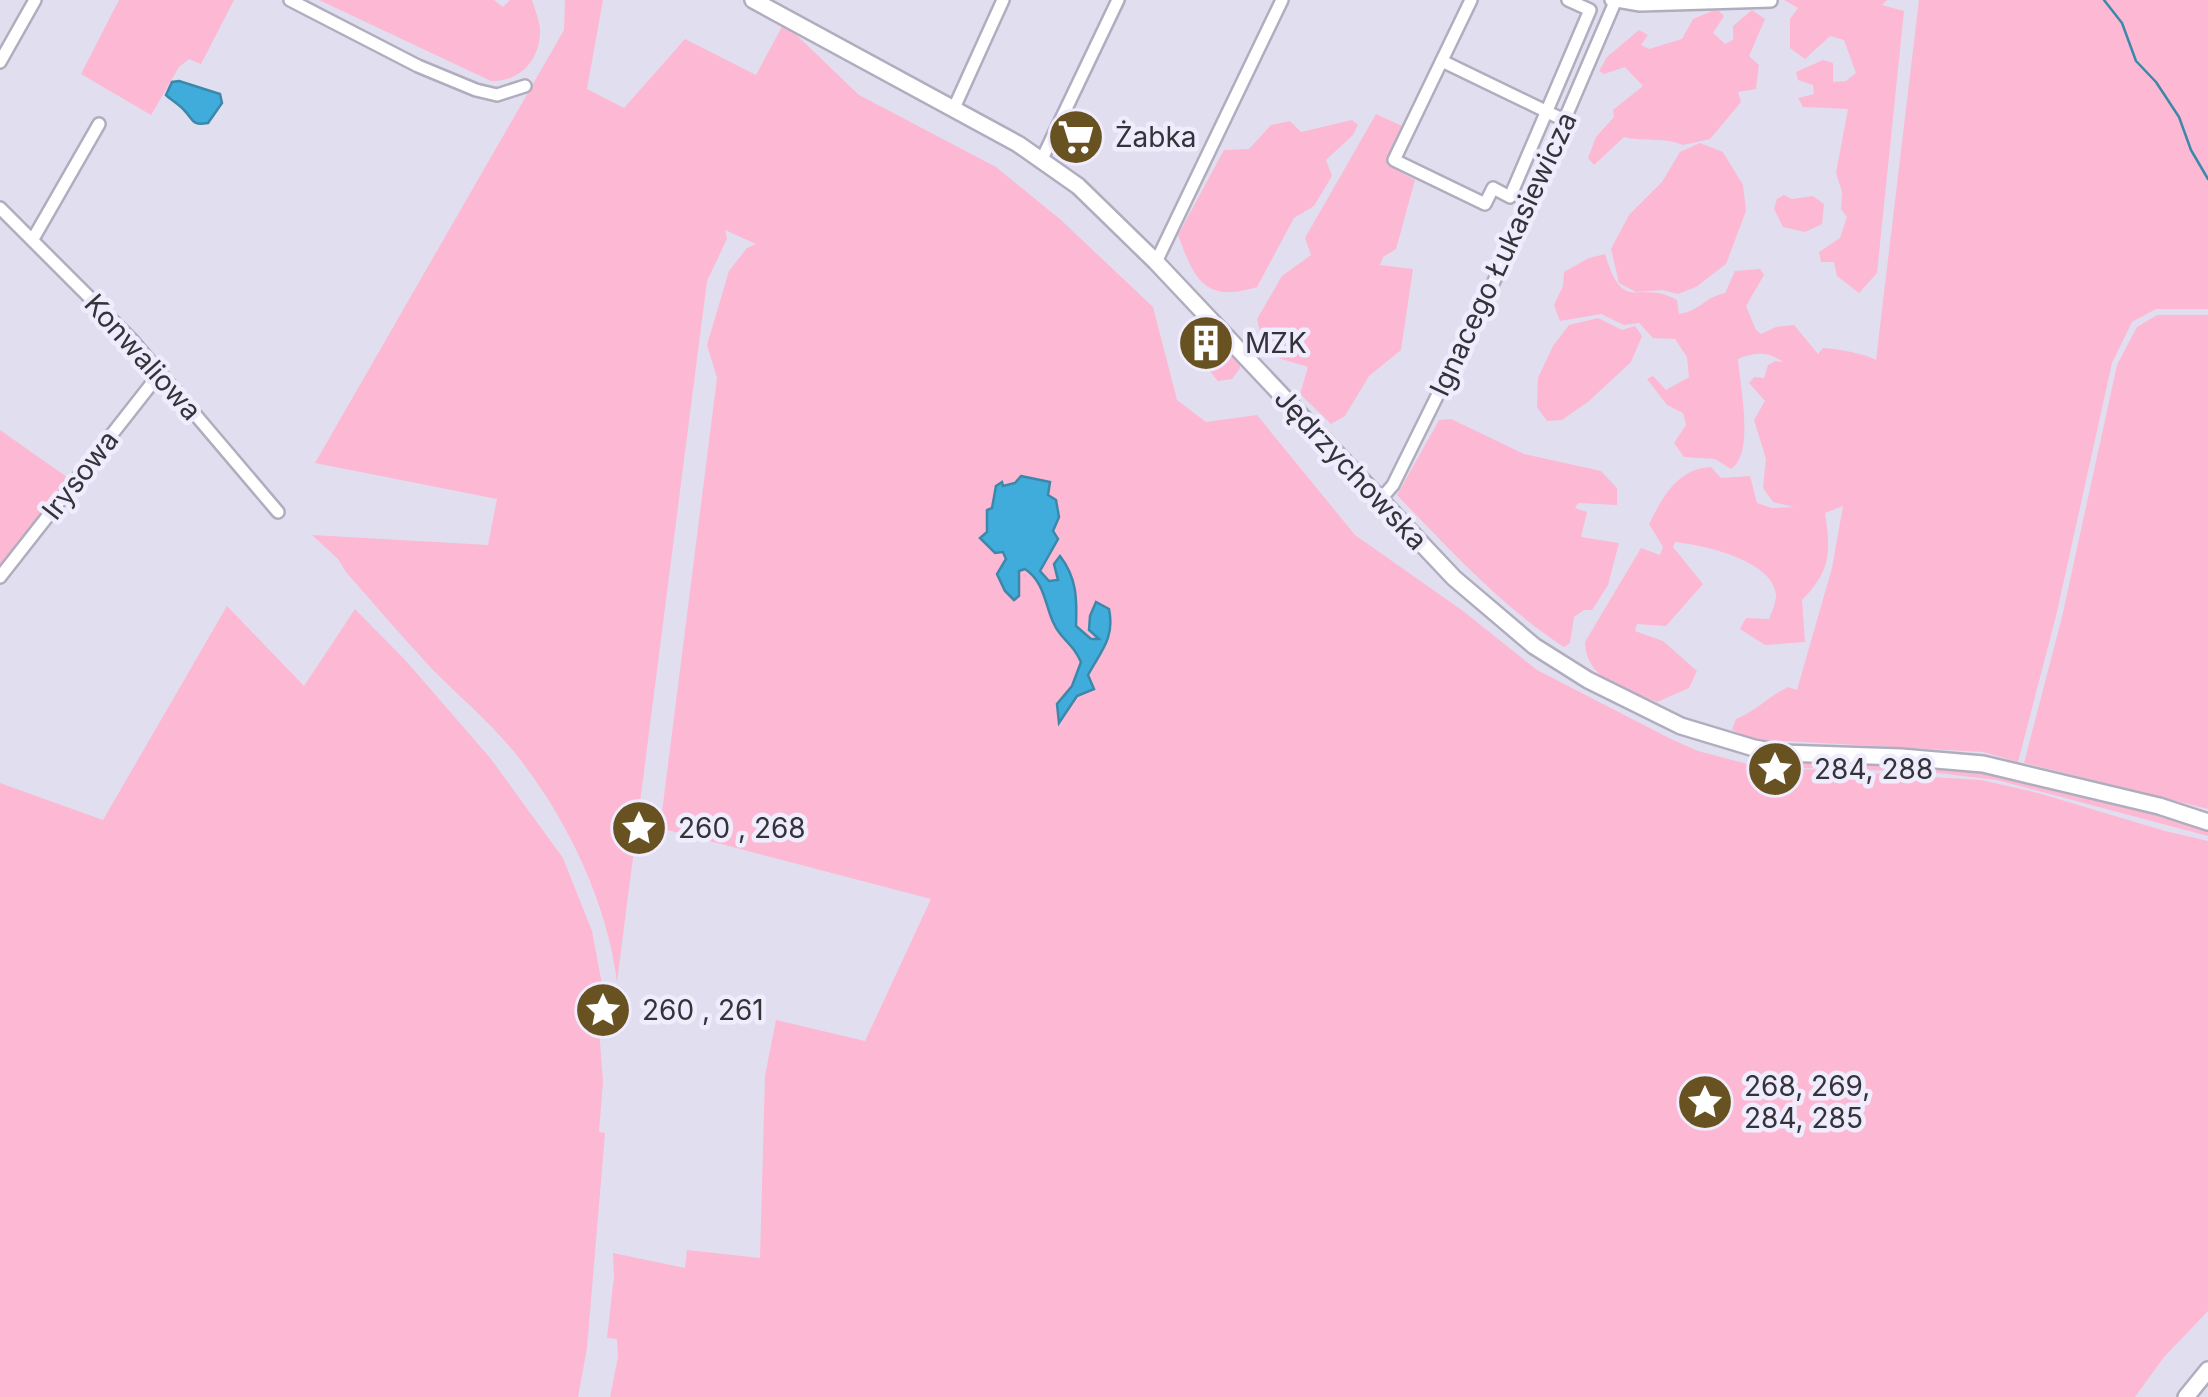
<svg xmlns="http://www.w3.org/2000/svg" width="2208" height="1397" viewBox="0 0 2208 1397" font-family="Inter,sans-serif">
<rect width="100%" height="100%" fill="#e1dfef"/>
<!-- green -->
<g fill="#fdb8d3">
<path d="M119 0H234L201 64 189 59 179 67 151 115 81 74Z"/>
<path d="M319 0H494L503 7 510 0H532C535 10 540 21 540 31 540 61 519 82 491 81Z"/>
<path d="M565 0H603L587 89 624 108 685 39 756 75 784 23 859 95 996 167 1061 220 1153 307 1177 400 1206 422 1257 415 1355 535 1463 611 1537 670 1671 739 1698 751 1755 766 1981 780 2038 793 2165 831 2208 841V1311L2164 1357 2135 1397H610L618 1357 617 1339 607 1338 614 1276 613 1253 685 1268 687 1250 760 1258 765 1076 776 1020 865 1041 931 899 660 828 717 378 707 345 729 271 747 248 756 244 725 230 727 239 707 281 617 982C607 902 568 821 519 758 494 726 462 699 433 670 403 638 375 605 346 572L338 559 312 535 488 545 497 499 315 463 564 30Z"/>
<path d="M1784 0H1887L1882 5 1904 11 1877 273 1859 293 1837 276 1834 262H1821L1819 252 1840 238 1847 217 1841 209 1842 192 1836 173 1848 109 1803 107 1798 98 1814 94 1813 85 1798 80 1796 72 1823 60 1833 63V82L1846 81 1856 73 1844 40 1830 36 1805 59 1790 48V19L1798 8Z"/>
<path d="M1919 0H2208V309H2156L2132 322 2112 363 2056 616 2018 762 1983 752 1786 741 1761 743 1732 730 1736 719C1756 711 1769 696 1788 687L1797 690 1832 568 1843 506 1825 513C1831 551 1831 571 1802 600L1805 642 1765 645 1740 629 1746 618 1769 619C1772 611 1776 603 1776 595 1773 560 1703 545 1675 542L1673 547 1703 584 1666 626 1637 624 1635 631 1663 641 1697 671 1689 688 1657 702C1626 689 1586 681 1585 642L1641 548 1660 555 1663 547 1649 524C1662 498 1678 468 1711 467L1721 478 1750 476 1757 503 1772 508 1794 507 1773 502 1763 488 1766 459 1754 420 1765 401 1749 383 1754 377 1764 378 1768 365 1775 361 1783 362C1768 351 1754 352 1738 359 1740 386 1755 453 1731 469L1715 459 1684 457 1674 443 1686 425 1683 413 1667 405 1647 379 1653 376 1666 390 1689 377 1687 357 1675 339 1653 338 1639 323 1624 325 1601 314 1560 321 1554 305 1563 286 1564 272 1589 258 1605 254C1624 317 1637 278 1677 300L1679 314C1700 311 1705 297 1725 293L1735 271 1760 269 1764 275 1746 306 1756 330 1761 334 1776 327 1794 325 1818 354 1823 348C1838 349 1863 353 1876 360Z"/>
<path d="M1717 9 1724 16 1713 33 1725 44 1733 40V26L1752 10 1765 19 1749 56 1759 65 1756 89 1738 92 1741 102 1710 139 1683 145C1665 137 1644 142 1624 137L1594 165 1588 158 1596 137 1614 117 1613 110 1643 86 1625 67 1604 74 1599 71 1607 57 1639 30 1648 35 1641 45 1649 49 1682 39 1693 19Z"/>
<path d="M1376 114 1402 126 1387 165 1415 180 1396 249 1383 257 1380 265 1413 269 1401 350 1369 376 1345 416 1331 424 1300 394 1308 367 1265 354 1257 319 1282 276 1311 255 1305 238Z"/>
<path d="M1352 120 1358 125 1353 135 1326 160 1332 176 1314 206 1294 218 1257 287C1204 303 1195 280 1178 235L1224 150 1249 149 1271 125 1290 121 1301 132Z"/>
<path d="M1700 143 1723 152 1743 185 1746 211 1726 264 1696 287 1678 294 1662 290 1636 292 1619 283 1611 249 1629 215 1662 182 1680 152Z"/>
<path d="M1784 195 1792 199 1813 196 1824 204 1822 224 1805 232 1783 227 1774 209 1777 199Z"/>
<path d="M2157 315H2208V809L2024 763 2062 617 2117 365 2137 327Z"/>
<path d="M1598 318 1622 330 1635 326 1642 336 1631 362 1589 401 1562 420 1547 421 1537 407 1538 378 1553 346 1569 325Z"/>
<path d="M1205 324 1240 361V368L1232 379 1218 381 1209 370 1206 355 1214 352 1210 335 1201 336V327Z"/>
<path d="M1451 419 1524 454 1601 471 1617 488V505L1578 503 1575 508 1587 512 1581 537 1619 543 1608 585 1592 610H1584L1574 617 1570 643 1564 647C1501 606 1449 549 1397 495L1439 420Z"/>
<path d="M0 430 71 480 0 570Z"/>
<path d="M227 606 304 686 355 609 407 662 491 759 563 858 592 931 607 1011 599 1029 603 1082 599 1132 605 1133 587 1348 578 1397H0V783L103 820Z"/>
<path d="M1787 760C1851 761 1915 761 1978 769 2056 778 2133 806 2208 827V836L1997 780 1929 772 1803 768 1787 765Z"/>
</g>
<!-- water -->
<g fill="#40acdb" stroke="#3c88aa" stroke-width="2.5">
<path d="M179 81 220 94 222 103 208 123C191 126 194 120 184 110 179 104 171 100 166 95L172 82Z"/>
<path d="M1021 476 1050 482 1048 495 1056 500 1059 517 1053 531 1058 539 1040 571 1049 581 1058 580 1054 564 1060 556C1077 578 1077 599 1076 626L1091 639H1099L1089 630 1090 616 1096 602 1109 609C1115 638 1101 651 1088 675L1094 689 1077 696 1059 723 1057 704 1072 686 1081 662C1075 649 1070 645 1061 635 1044 615 1049 585 1025 569L1019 571V596L1014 600 1005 591 997 574 1006 559 1003 552 995 553 980 538 987 532V510L992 508 996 486 1002 482 1003 486 1015 483Z"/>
</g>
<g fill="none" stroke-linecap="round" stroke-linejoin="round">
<!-- stream -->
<path stroke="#3c88aa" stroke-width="2.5" d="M2104 0 2122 23 2136 61 2156 82 2179 117 2191 150 2208 179"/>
<!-- minor casing -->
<g stroke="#b0aebe" stroke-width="16">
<g id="minor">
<path d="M290 0 418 66 476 90 497 95 525 86"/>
<path d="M1471 0 1394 160 1485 204 1493 188 1510 197 1590 10 1568 0"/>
<path d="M1611 0 1640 5 1771 1"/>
<path d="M1442 61 1566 121"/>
<path d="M0 62 35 0"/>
<path d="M954 108 1003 0"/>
<path d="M1052 138 1067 146"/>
<path d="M1042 159 1118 0"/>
<path d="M0 208 132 340 278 512"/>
<path d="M33 239 99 124"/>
<path d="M1156 262 1282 0"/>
<path d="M1380 500 1393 485 1503 263 1615 2"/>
<path d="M0 577 160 373"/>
</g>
</g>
<!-- major casing -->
<g stroke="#b0aebe" stroke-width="20">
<g id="major">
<path d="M753 0 1018 144 1078 186 1156 262 1454 578 1534 646 1588 680 1681 726 1754 748 1782 753 1901 757 1983 764 2159 806 2208 822"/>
<path d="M2186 1397 2208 1370"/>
</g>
</g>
<!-- minor -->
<use href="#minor" stroke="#fff" stroke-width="11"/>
<!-- major -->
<use href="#major" stroke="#fff" stroke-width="15"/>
</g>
<!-- icons -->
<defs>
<g id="supermarket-disc" transform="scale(2.875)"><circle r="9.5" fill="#685222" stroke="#efecfd"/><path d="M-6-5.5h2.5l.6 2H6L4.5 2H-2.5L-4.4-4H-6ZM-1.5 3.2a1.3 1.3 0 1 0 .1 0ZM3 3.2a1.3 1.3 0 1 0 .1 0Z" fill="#fff"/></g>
<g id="building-disc" transform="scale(2.875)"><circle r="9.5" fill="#685222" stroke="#efecfd"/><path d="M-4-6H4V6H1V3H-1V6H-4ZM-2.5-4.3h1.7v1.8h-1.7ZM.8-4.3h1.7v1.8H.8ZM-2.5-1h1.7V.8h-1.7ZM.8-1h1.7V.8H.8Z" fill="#fff"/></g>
<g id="sight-disc" transform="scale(2.875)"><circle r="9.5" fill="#685222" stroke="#efecfd"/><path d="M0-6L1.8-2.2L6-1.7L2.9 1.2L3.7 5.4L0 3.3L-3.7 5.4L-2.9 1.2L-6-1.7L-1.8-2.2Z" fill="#fff"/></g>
</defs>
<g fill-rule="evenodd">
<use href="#supermarket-disc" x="1076" y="137"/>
<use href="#building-disc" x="1206" y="343"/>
<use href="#sight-disc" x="1775" y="769"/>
<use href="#sight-disc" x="639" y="828"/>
<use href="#sight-disc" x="603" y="1010"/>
<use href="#sight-disc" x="1705" y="1102"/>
</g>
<g text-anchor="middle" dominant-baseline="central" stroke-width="9" stroke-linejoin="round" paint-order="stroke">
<!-- poi labels -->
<g font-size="28" fill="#343339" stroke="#efecfd" text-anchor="start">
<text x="1115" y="137">Żabka</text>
<text x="1245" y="343">MZK</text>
<text x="1814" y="769">284, 288</text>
<text x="678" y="828">260 , 268</text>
<text x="642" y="1010">260 , 261</text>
<text x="1744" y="1086">268, 269,<tspan x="1744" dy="32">284, 285</tspan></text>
</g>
<!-- street labels -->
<g font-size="28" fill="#343339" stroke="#efecfd">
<text transform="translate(1503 254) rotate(-65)">Ignacego Łukasiewicza</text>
<text transform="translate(143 357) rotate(48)">Konwaliowa</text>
<text transform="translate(1351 469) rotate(47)">Jędrzychowska</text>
<text transform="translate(80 475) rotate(-52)">Irysowa</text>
</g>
</g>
</svg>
